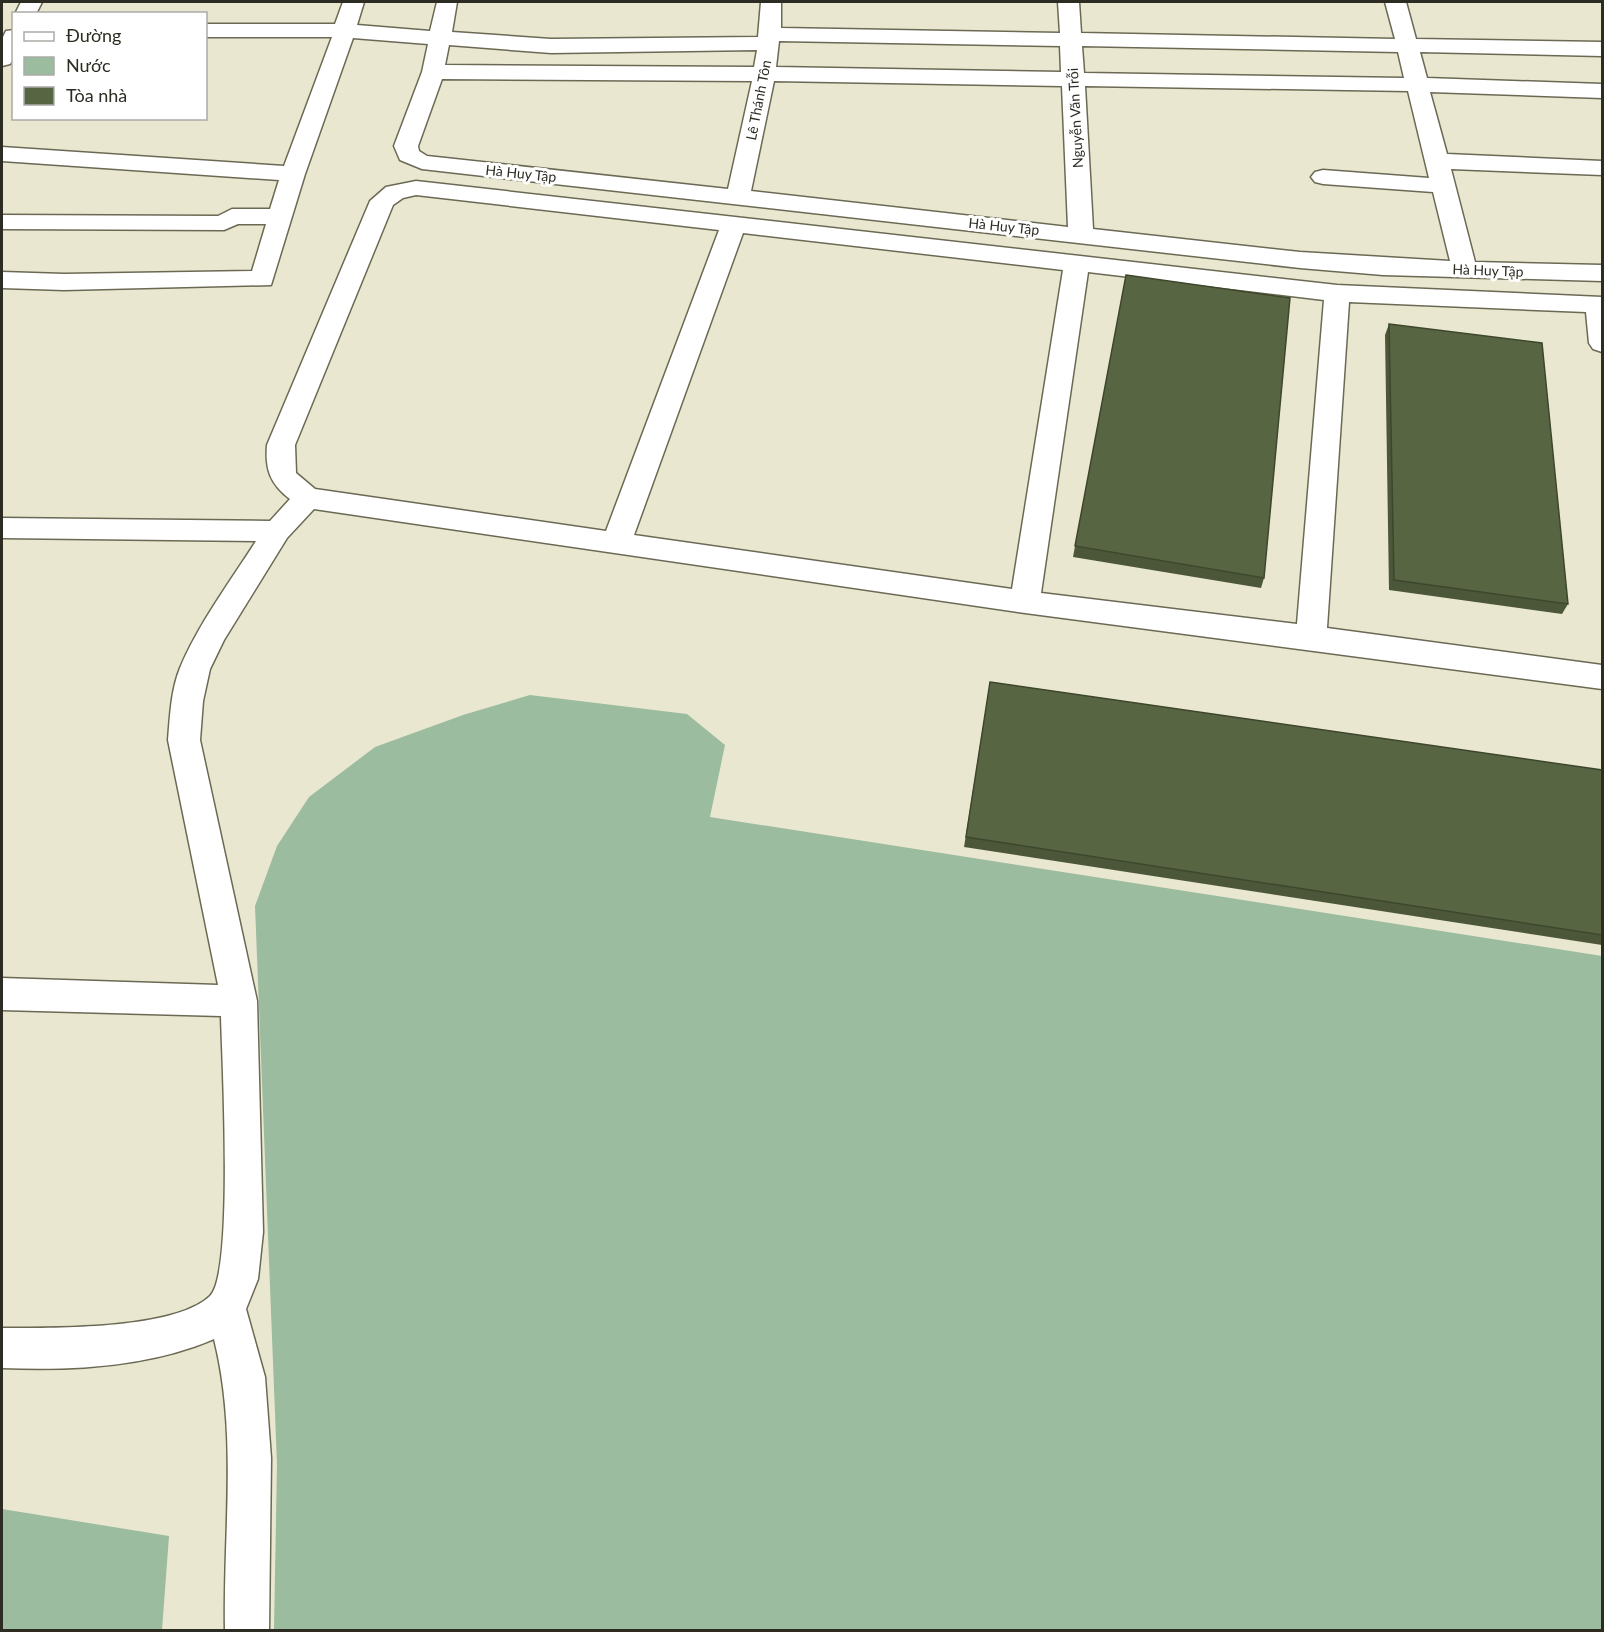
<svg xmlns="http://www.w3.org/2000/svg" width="1604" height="1632" viewBox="0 0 1604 1632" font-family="Lato,sans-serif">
<rect width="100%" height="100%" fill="#eae7d0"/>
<!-- water -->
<g fill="#9bbc9e">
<path d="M530 695 687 714 725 745 710 817 1602 956V1630H274L277 1464 255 906 277 846 309 797 375 747 463 715Z"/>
<path d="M2 1509 169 1536 162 1630H2Z"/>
</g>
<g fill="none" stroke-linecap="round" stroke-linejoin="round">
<!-- minor casing -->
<g stroke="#6b6954" stroke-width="3">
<g id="minor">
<path d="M21 2H42L36 14H15Z"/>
<path d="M343 2H364L357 25 430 31 437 2H457L452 32 551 39 758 37 761 2H781V28L1060 33 1058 2H1079L1081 33 1395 39 1385 2H1406L1416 39 1602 42V56L1420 52 1427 78 1602 84V98L1430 92 1447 154 1602 161V175L1451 169 1475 262 1602 265V281L1383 275 1300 268 422 169 400 160 394 146 422 72 428 44 353 38 305 174 271 285 64 290 2 288V272L64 274 252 271 266 224H238L224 230 2 229V215L218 216 232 209H270L279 180 2 161V147L284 166 332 37H206V24H335ZM779 41 1060 46 1061 72 776 67ZM449 45 551 53 757 50 754 67 445 65ZM1082 46 1398 52 1404 78 1084 73ZM442 79 752 81 728 189 427 156 419 151 418 146ZM774 81 1062 86 1068 227 751 191ZM1085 86 1408 91 1429 178 1323 170 1315 172 1311 177 1315 182 1323 184 1433 192 1450 261 1300 252 1093 229Z"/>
<path d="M14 30V58L10 64 2 66V39L6 31Z"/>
<path d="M416 181 1337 285 1602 297V352L1593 349 1589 343 1586 312 1349 302 1327 628 1602 665V689L1025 613 314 509 287 538 224 640 210 669 203 701 200 740 257 1001 263 1232 258 1279 246 1309 265 1377 271 1458 269 1630H225C223 1533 238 1435 214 1339 149 1367 72 1371 2 1368V1328C50 1328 175 1330 210 1296 234 1273 222 1059 221 1016L2 1010V978L218 985 168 740C170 716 171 690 180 668 199 623 230 582 256 541L2 538V518L270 521 290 499C270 484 265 469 267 445L370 201 386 187ZM416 195 719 230 606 531 315 489 296 473 295 445 393 205 403 198ZM743 233 1063 270 1012 589 634 535ZM1088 272 1324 300 1297 624 1041 593Z"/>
</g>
</g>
<!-- minor -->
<use href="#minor" fill="#fff" fill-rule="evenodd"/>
</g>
<!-- wall -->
<g fill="#4c5739">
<path d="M1126 275 1264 578 1261 588 1073 557Z"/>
<path d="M1389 324 1568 604 1562 614 1389 590 1385 335Z"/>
<path d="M990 682 1602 770V945L964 847Z"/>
</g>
<!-- building -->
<g fill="#586542" stroke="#3e472e" stroke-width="1.5">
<path d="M1126 275 1290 298 1264 578 1075 546Z"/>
<path d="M1389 324 1542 343 1568 604 1394 580Z"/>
<path d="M990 682 1602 770V935L966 837Z"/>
</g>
<g text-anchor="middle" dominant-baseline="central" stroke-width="6" stroke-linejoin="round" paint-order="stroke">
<!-- far-street labels -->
<g font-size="14" fill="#2d2c23" stroke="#fff">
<text transform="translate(758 100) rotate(-79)">Lê Thánh Tôn</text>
<text transform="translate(1075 118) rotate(-93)">Nguyễn Văn Trỗi</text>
<text transform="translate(521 173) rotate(6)">Hà Huy Tập</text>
<text transform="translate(1004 226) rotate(6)">Hà Huy Tập</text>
<text transform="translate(1488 270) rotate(2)">Hà Huy Tập</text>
</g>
</g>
<!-- border -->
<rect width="1604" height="1632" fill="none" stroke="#2d2c23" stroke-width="6"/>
<!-- legend -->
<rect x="12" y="12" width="195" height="108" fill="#ffffff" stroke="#ababa7" stroke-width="1.5"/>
<rect x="24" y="32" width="30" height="9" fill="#ffffff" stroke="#ababa7" stroke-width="1.5"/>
<text x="66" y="42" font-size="18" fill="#2d2c23">Đường</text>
<rect x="24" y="57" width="30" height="18" fill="#9bbc9e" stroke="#ababa7" stroke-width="1.5"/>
<text x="66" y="72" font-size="18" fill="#2d2c23">Nước</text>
<rect x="24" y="87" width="30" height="18" fill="#586542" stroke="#ababa7" stroke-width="1.5"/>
<text x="66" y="102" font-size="18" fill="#2d2c23">Tòa nhà</text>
</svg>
